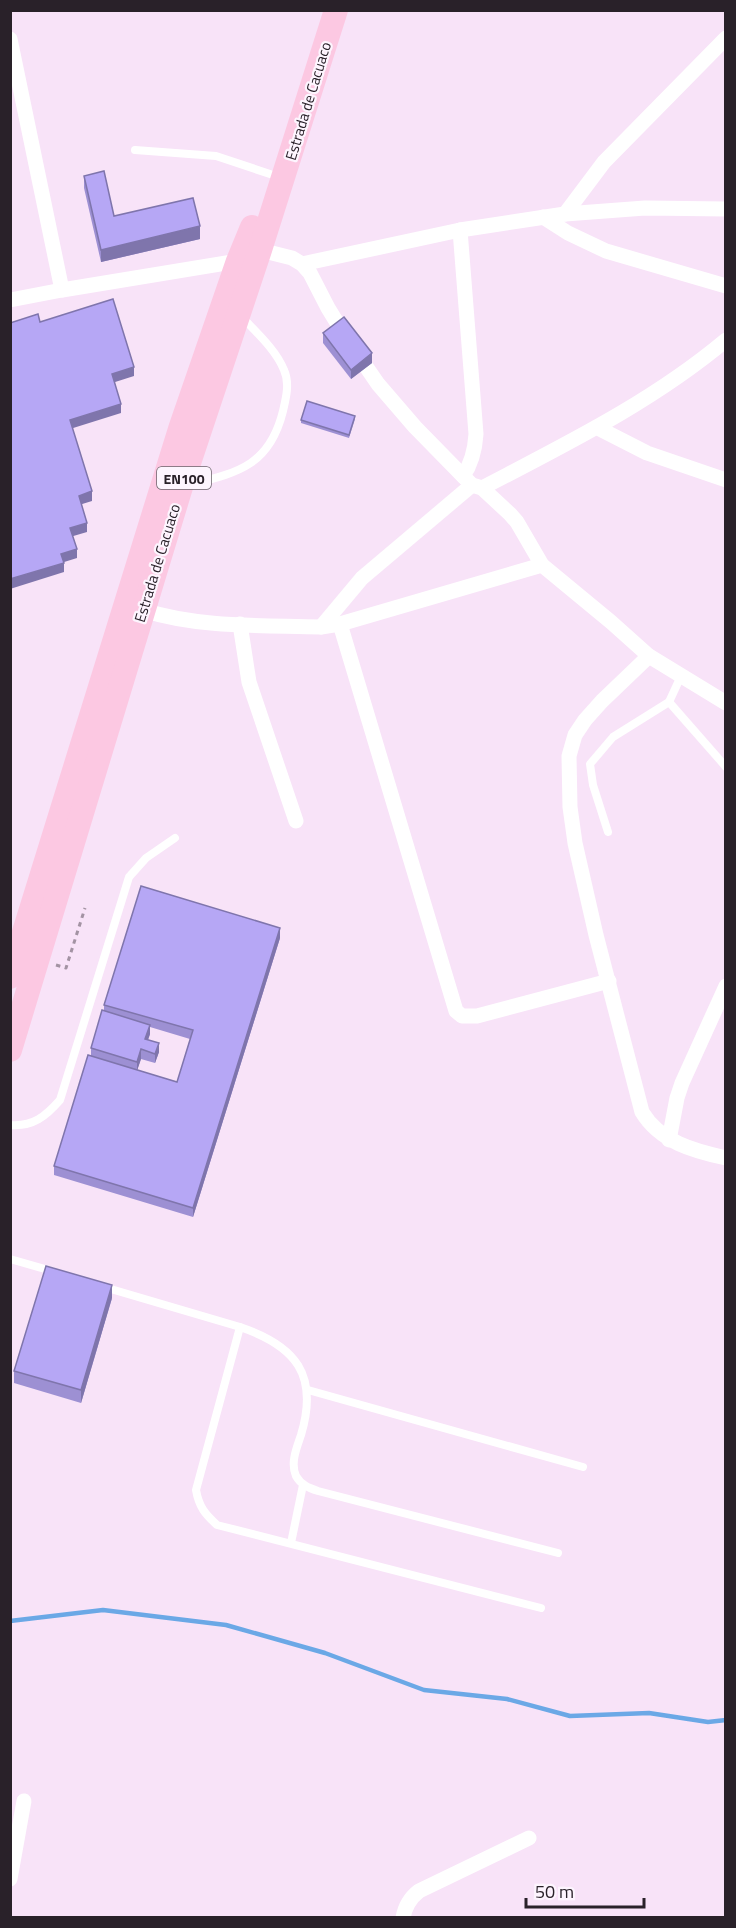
<svg xmlns="http://www.w3.org/2000/svg" width="736" height="1928" viewBox="0 0 736 1928" font-family="'Titillium Web',sans-serif">
<rect width="100%" height="100%" fill="#f8e3f8"/>
<g fill="none" stroke-linecap="round" stroke-linejoin="round">
<!-- stream -->
<path stroke="#6ba8e6" stroke-width="4.5" d="M10 1621 103 1610 226 1625 325 1653 424 1690 507 1699 570 1716 649 1713 708 1722 726 1720"/>
<!-- path -->
<path stroke="#a393a3" stroke-width="3" stroke-dasharray="4.5 4.5" stroke-linecap="butt" d="M56 965 66 968 85 908"/>
<!-- lane -->
<g stroke="#fff" stroke-width="8">
<path d="M135 150 216 156 273 175"/>
<path d="M185 486C235 473 269 468 283 411 286 398 290 383 284 370 276 350 257 333 242 317"/>
<path d="M669 702 726 767"/>
<path d="M608 832 593 785 590 764 613 737 669 702 681 676"/>
<path d="M10 1125C33 1127 46 1116 60 1100L129 877 146 858 175 838"/>
<path d="M10 1259 52 1271"/>
<path d="M104 1287 240 1327C296 1346 319 1375 301 1435 297 1447 290 1463 296 1476 301 1485 309 1488 318 1491L558 1553"/>
<path d="M240 1327 196 1490C199 1507 205 1514 217 1525L541 1608"/>
<path d="M308 1390 583 1467"/>
<path d="M291 1543 303 1485"/>
</g>
<!-- street -->
<g stroke="#fff" stroke-width="15">
<path d="M10 39 62 290"/>
<path d="M565 214 645 208 726 209"/>
<path d="M543 217 568 233 606 251 726 286"/>
<path d="M460 230 476 434C475 450 472 463 463 476"/>
<path d="M260 250 292 258 302 264 310 273 328 308 347 339 378 384 415 427 463 476 472 485 482 488 510 514 517 522 542 565 611 622 649 656 726 703"/>
<path d="M302 264 460 230 565 214 604 162 726 38"/>
<path d="M10 300 62 290 238 261"/>
<path d="M598 428 647 453 726 480"/>
<path d="M482 488C566 444 652 402 726 340"/>
<path d="M143 610C199 628 262 625 321 627L340 624 542 565"/>
<path d="M240 624 249 682 296 821"/>
<path d="M340 624 456 1011 462 1016H477L609 981"/>
<path d="M321 627 362 578 472 485"/>
<path d="M649 656 602 701 585 720 575 735 569 756 570 807 575 843 596 935 642 1112C660 1142 694 1151 726 1158"/>
<path d="M669 1140 677 1098 682 1083 726 986"/>
<path d="M10 1879 24 1801"/>
<path d="M403 1918C405 1906 410 1898 419 1891L529 1838"/>
</g>
<!-- primary -->
<g stroke="#fcc8e2" stroke-width="24">
<path d="M10 977 180 429 238 261 252 227"/>
<path d="M10 1050 181 487 260 250 336 10"/>
</g>
</g>
<!-- wall -->
<g fill="#9d90d3" fill-rule="evenodd">
<path d="M84 176 114 216 200 239 101 262 84 188Z"/>
<path d="M323 333 372 363 351 379 323 343Z"/>
<path d="M355 419 349 438 301 423V420Z"/>
<path d="M280 938 193 1217 54 1175V1166L91 1056V1048L104 1011V1005ZM150 1027 190 1039 177 1082 137 1070 141 1059 155 1063 159 1052 148 1040 150 1034Z"/>
<path d="M112 1298 81 1403 14 1383V1371Z"/>
</g>
<!-- shaded-wall -->
<g fill="#7f75ac">
<path d="M200 226V239L101 262V250Z"/>
<path d="M372 353V363L351 379V370Z"/>
<path d="M134 367V376L112 383V374Z"/>
<path d="M121 404V413L70 429V420Z"/>
<path d="M92 491V501L79 505V496Z"/>
<path d="M87 523V532L70 537V528Z"/>
<path d="M77 549V558L61 563V554Z"/>
<path d="M64 563V572L10 589V579Z"/>
<path d="M280 928V938L193 1217V1208Z"/>
<path d="M150 1025V1034L145 1048V1039Z"/>
<path d="M159 1043V1052L155 1063V1054Z"/>
<path d="M141 1049V1059L137 1071V1062Z"/>
<path d="M112 1285V1298L81 1403V1390Z"/>
</g>
<!-- building -->
<g fill="#b6a7f5" stroke="#7f75ac" stroke-width="1.5">
<path d="M104 171 114 216 193 198 200 226 101 250 84 176Z"/>
<path d="M113 299 134 367 112 374 121 404 70 420 92 491 79 496 87 523 70 528 77 549 61 554 64 563 10 579V323L38 314 40 322Z"/>
<path d="M344 317 372 353 351 370 323 333Z"/>
<path d="M307 401 355 416 349 435 301 420Z"/>
<path d="M141 886 280 928 193 1208 54 1166 88 1055 177 1082 193 1030 104 1005Z"/>
<path d="M102 1010 150 1025 145 1039 159 1043 155 1054 141 1049 137 1062 91 1048Z"/>
<path d="M46 1266 112 1285 81 1390 14 1371Z"/>
</g>
<g text-anchor="middle" dominant-baseline="central" stroke-width="4.5" stroke-linejoin="round" paint-order="stroke">
<!-- shield labels -->
<rect fill="#fdf5fe" stroke="#696169" stroke-width="1.5" x="157" y="467" width="54" height="22" rx="4.5"/>
<g font-size="14" font-weight="bold" fill="#292129">
<text x="184" y="478">EN100</text>
</g>
<!-- street labels -->
<g font-size="15" fill="#292129" stroke="#fdf5fe">
<text transform="translate(308 101) rotate(-73)">Estrada de Cacuaco</text>
<text transform="translate(157 563) rotate(-73)">Estrada de Cacuaco</text>
</g>
</g>
<!-- border -->
<rect width="736" height="1928" fill="none" stroke="#292129" stroke-width="24"/>
<!-- scale -->
<path d="M526 1898v9h118v-9" fill="none" stroke="#292129" stroke-width="3"/>
<text x="535" y="1898" font-size="18" fill="#292129" stroke="#fdf5fe" stroke-width="4.5" paint-order="stroke">50 m</text>
</svg>
